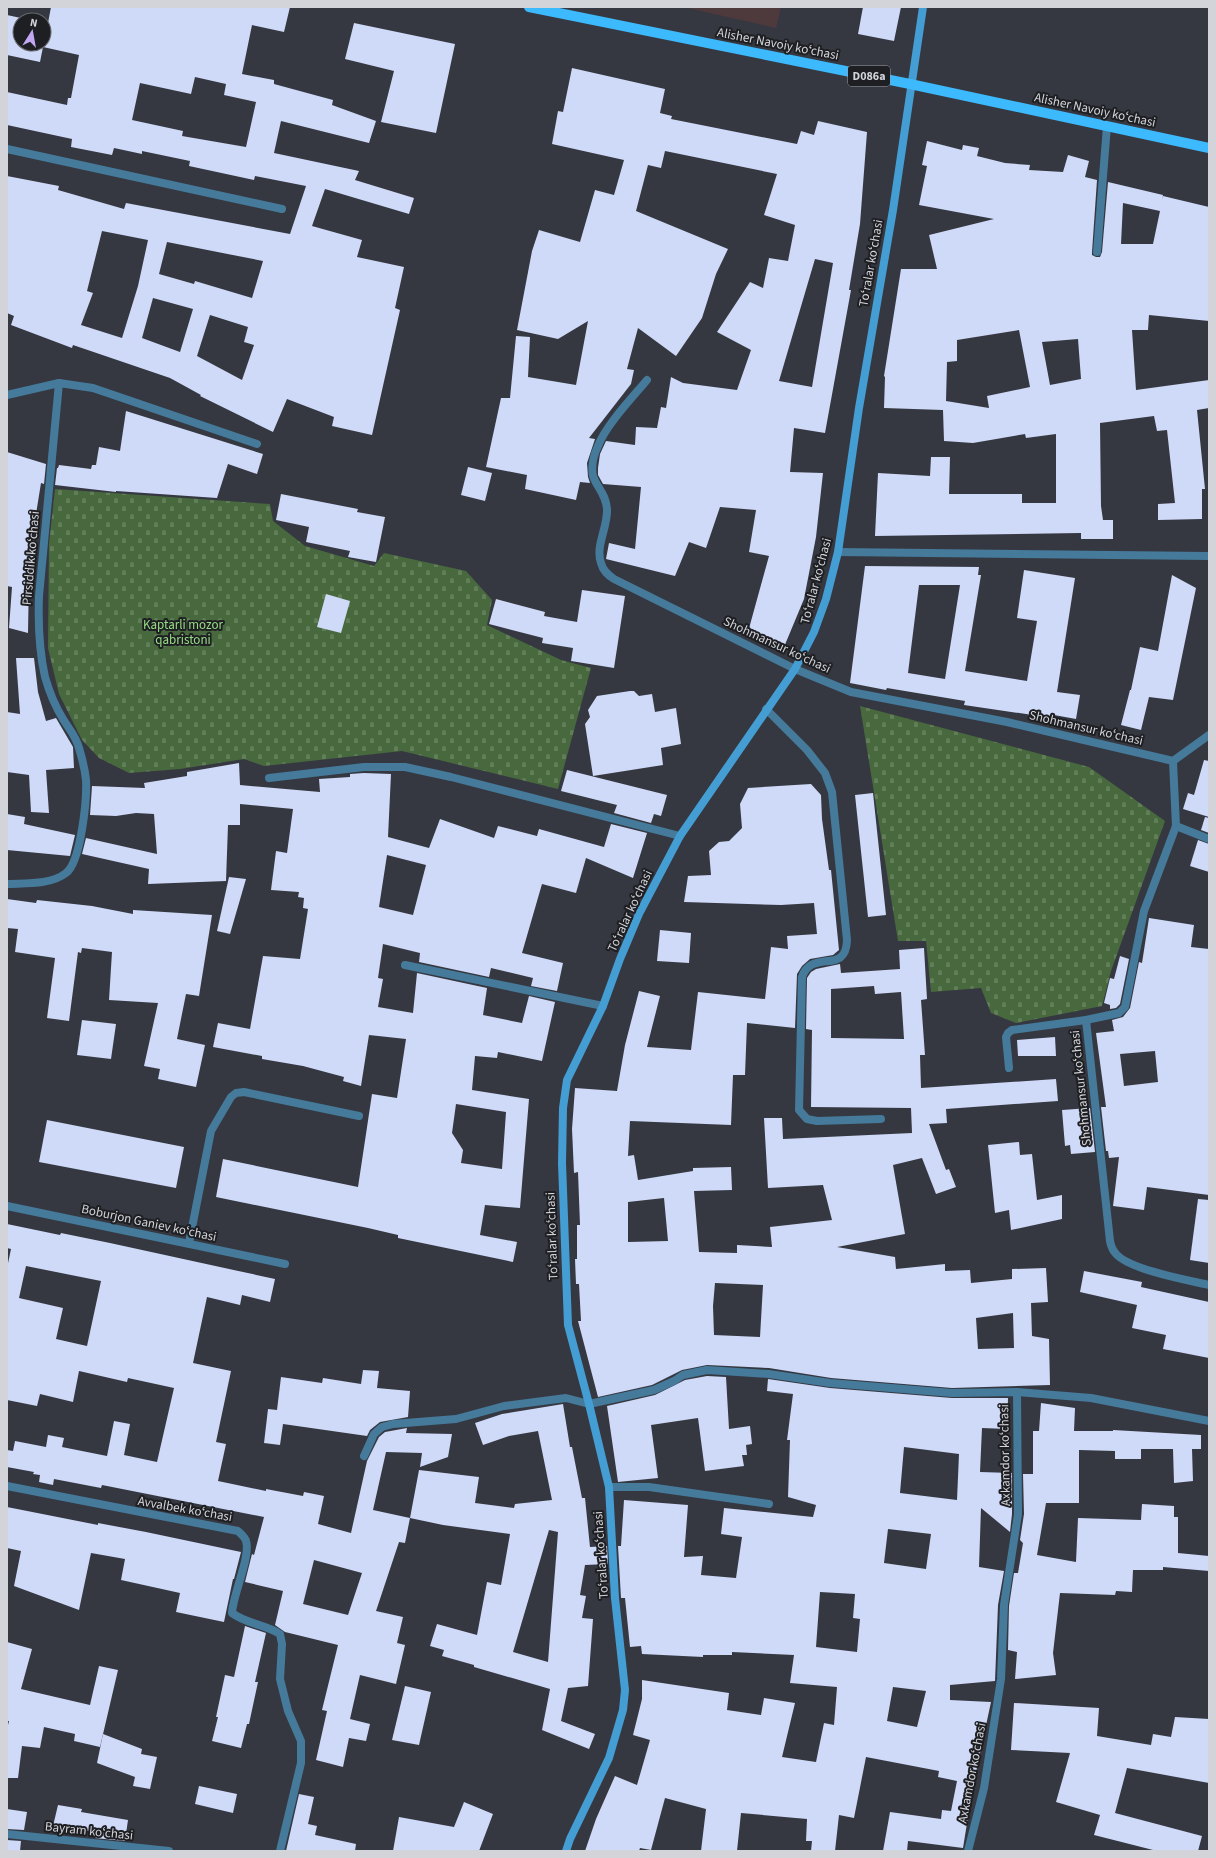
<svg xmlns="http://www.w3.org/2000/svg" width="1216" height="1858" viewBox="0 0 1216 1858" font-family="'Source Sans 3',sans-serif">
<defs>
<pattern id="cemetery-stones" width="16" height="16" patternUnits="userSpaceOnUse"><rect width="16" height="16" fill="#47693d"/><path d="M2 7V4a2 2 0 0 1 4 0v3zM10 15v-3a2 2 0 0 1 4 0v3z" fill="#617e58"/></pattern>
</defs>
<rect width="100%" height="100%" fill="#353840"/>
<!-- education -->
<path fill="#4e393d" d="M683 7H781L776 28Z"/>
<!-- cemetery -->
<g fill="url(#cemetery-stones)">
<path d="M55 489 270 504 273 521 305 546 374 566 384 553 466 571 492 600 487 625 561 660 591 668 558 789 402 751 264 766 244 759 180 769 129 773 99 758 82 740 59 694 48 648 49 544Z"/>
<path d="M860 706 1089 767 1165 821 1111 971 1102 1006 1016 1023 991 1013 981 988 931 992 926 941H898Z"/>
</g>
<!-- building -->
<g fill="#cfd9f8" fill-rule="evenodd">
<path d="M51 7H290L284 32 252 25 242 74 274 80V84L333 100 332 105 376 121 369 143 281 121 274 153 359 171 355 180 414 198 409 214 325 189 312 226 362 240 357 257 404 267 395 308 400 310 372 435 332 426 334 417 287 399 273 432 200 396 201 395 170 378 73 345 72 348 11 325 14 316 7 313V176L59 186 58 190 124 209 126 203 290 234 306 186 255 176 254 180 189 166 190 161 142 151V154L114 148 112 155 71 147 72 139 7 125V92L67 105 68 98H71L79 55 43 47 40 62 7 55V15L30 20H20V44H44V23H48ZM195 77 226 84 224 95 256 102 246 147 182 136 183 131 132 120 140 83 191 94ZM102 231 148 240 138 286 122 338 81 325 93 293 87 291ZM167 242 263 261 252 298 195 281 194 284 159 274ZM153 298 193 309 180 352 142 338ZM210 315 248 327 244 342 254 345 242 380 197 356Z"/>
<path d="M863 7H901L894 41 858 34Z"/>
<path d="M354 23 455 44 436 133 381 122 394 71 345 59Z"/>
<path d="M572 68 665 89 660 113 672 116 671 119 797 144 801 131 814 135 818 121 867 132 860 224 849 290H851L825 433 794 428 790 472 823 473 816 537 804 599 784 647 748 632 769 556 749 552 756 510 720 507 706 548 689 542 675 576 606 559 609 543 635 549 641 487 603 484 598 475V468L600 454 606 441 635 445 636 427 657 428 661 407 666 408 671 377 683 383 737 390 751 350 717 332 750 282 763 288 769 258 788 261 795 225 764 215 777 174 665 151 661 168 648 165 636 211 728 249 716 274 702 318 676 356 638 328 627 369 634 370 631 384 589 438 595 439 587 463 588 477 590 483 580 482 576 500 525 489 527 475 486 467 501 398H510L516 336 530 337 528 377 576 385 588 321 558 339 517 330 532 251 539 230 580 242 595 190 614 195 624 160 552 144 558 111 563 112ZM815 259 833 263 812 387 779 381Z"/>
<path d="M927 141 962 150 963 145 979 148 977 156 1005 163 1030 165 1029 170 1063 172 1068 155 1089 161 1085 177 1097 180 1092 252V255L1096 257H1100L1102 252 1108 182 1163 195 1162 200 1163 196 1209 207V321L1149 315 1148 330H1132L1136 390 1209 380V408L1197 410 1205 489H1202V519L1158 520V504L1175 503 1167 430 1157 431 1154 416 1100 423 1101 506 1103 520H1113V539H1081V533L875 536 878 473 930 476 931 457H950L949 494H1022V503H1056V434L1026 438 1025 434 973 443 944 441 943 410 884 408 885 377 884 376 901 269H937L929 235 994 219 919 205 927 166 922 165ZM1123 203 1160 211 1153 244H1121ZM1019 330 1030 387 987 396 989 408 946 401 947 362 957 361V340ZM1078 339 1081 379 1050 385 1042 342Z"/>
<path d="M126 411 263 454 257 474 228 464 217 498 116 491V492L55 485 57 468H58L59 465 91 469 92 465H96L99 447 120 451Z"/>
<path d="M7 452 46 464 44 484 41 483 36 514 32 577H29L28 633 9 628 12 587 7 586Z"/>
<path d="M468 467 492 473 485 501 461 495Z"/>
<path d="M281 494 358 509 357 512 385 517 376 562 348 557 350 551 306 542 309 527 276 520Z"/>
<path d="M865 566 979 567 978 575H981L965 671 1027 681 1037 621 1017 618 1024 570 1075 578 1057 692 1080 695 1076 719 1054 715 1053 718 964 705 965 701 887 688 886 690 850 683ZM919 585H960L945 679 908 673Z"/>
<path d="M1172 575 1196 588 1173 700 1149 697 1141 730 1121 725 1130 690H1131L1140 647 1158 651Z"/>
<path d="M582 590 625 596 614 668 571 661 573 648 542 643 543 638 489 624 496 599 545 612 544 616 577 622Z"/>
<path d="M326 594 350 601 341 633 317 627Z"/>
<path d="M16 658H34L38 692 46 721 56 718 73 747 74 768 46 770 49 813 31 812 29 775 7 772V712L20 714Z"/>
<path d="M630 691H634L639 696 652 694 655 712 676 708 681 744 661 748 663 765 593 776 585 724 590 717 588 710 597 696Z"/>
<path d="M1204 760 1209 761V817L1183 809 1188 793 1194 795Z"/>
<path d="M239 763 240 785 320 792 319 779 350 777V774L364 773 391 774 388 837 429 848 440 819 494 838 498 826 537 836 539 829 604 847 611 824 647 833 633 878 586 858 576 893 542 884 522 953 563 963 557 991 531 986 533 978 491 968 489 977 419 962 420 953 383 944 378 978 383 979 378 1007 413 1013 417 973 487 988 483 1015 522 1023 529 996 555 1002 542 1061 498 1052 497 1058 475 1056 472 1090 529 1099 520 1208 485 1205 480 1235 517 1242 513 1262 398 1238V1235L368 1228 216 1197 223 1159 358 1187 372 1094 397 1098 406 1039 369 1035 361 1086 343 1081 344 1077 303 1066 262 1059V1056L213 1047 218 1023 250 1029 263 956 300 959 308 909 303 908 304 898 298 897 299 892 271 890 276 851 287 853 293 809 240 804V825H228L226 881 148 884 149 869 82 854 86 838 157 854 154 814 136 813 116 816 90 815 92 786 145 788 144 783 187 776V772ZM387 855 426 865 413 915 379 907ZM456 1104 506 1112 502 1169 461 1163 463 1150 452 1133Z"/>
<path d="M567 770 667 795 661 816 654 814 651 823 614 813 617 805 561 791Z"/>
<path d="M811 784 821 795 822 819 829 870H831L839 950 833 955 810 959 802 966 797 974 795 1028 747 1023 745 1075H733L731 1125 630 1121 628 1156 634 1155 638 1180 693 1171V1168L731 1167 732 1190 694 1191 699 1252 737 1253V1245L772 1247 770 1227 832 1220 823 1185 768 1188 764 1118H782L783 1139 912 1133 911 1108 811 1107 812 1030 806 1029 807 978 811 972 816 969 840 964 841 973 900 969 899 950 924 948 927 999 921 1000 925 1055H920L921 1088 1056 1079 1058 1101 946 1109 947 1123 929 1124 946 1170 949 1169 956 1187 936 1194 922 1158 893 1165 905 1234 837 1247 895 1257 896 1269 945 1264V1271L970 1270 971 1283 1012 1279V1269L1046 1268 1048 1302 1031 1303 1032 1336 1049 1339 1050 1385 952 1388 831 1378 769 1368 707 1365 682 1370 652 1385 598 1397 578 1321H581L579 1284H576L575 1259H577V1225H580L578 1172 574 1173 572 1129 575 1088 617 1091 625 1045 639 991 660 996 647 1047 691 1050 698 992 765 999 771 947 788 949 787 936 817 934 814 903 781 905 684 902 688 876 711 875 709 851 719 842 729 841 742 828 740 804 748 788ZM874 986 875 994 901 992 904 1039 831 1038V989ZM664 1198 668 1241 628 1242V1202ZM715 1283 763 1285 760 1337 714 1335 713 1306ZM1013 1313 1014 1348 978 1349 976 1318Z"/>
<path d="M873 793 886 915 868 917 855 795Z"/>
<path d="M7 814 25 817 24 824 75 835 70 856 7 850Z"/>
<path d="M1205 817 1209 818V833L1201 830Z"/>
<path d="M1198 840 1209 844V872L1190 866Z"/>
<path d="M229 877 246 879 230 934 217 931Z"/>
<path d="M7 899 36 903 37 900 92 906 133 914V910L212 915 199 996 186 994 177 1039 205 1045 196 1087 158 1079 160 1069 144 1066 158 1003 109 1000 112 952 82 948 81 953 78 952 69 1021 47 1018 55 958 15 952 18 929 7 928Z"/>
<path d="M1149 918 1194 925 1191 947 1209 949V1195L1147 1187 1144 1210 1113 1206 1119 1157 1109 1158 1108 1151H1106L1101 1107H1106L1096 1033 1114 1031 1112 1020 1123 1017 1130 1008 1139 962 1142 963ZM1155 1051 1158 1082 1124 1086 1120 1054Z"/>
<path d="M660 930 691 933 689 963 657 961Z"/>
<path d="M1120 956 1129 959 1120 1004 1116 1008 1110 1009V1005L1104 1003 1110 978 1114 979Z"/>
<path d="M82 1020 116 1024 111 1059 77 1055Z"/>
<path d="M1055 1037 1056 1056H1018L1017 1040Z"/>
<path d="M1090 1108 1095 1152 1071 1154 1070 1145 1065 1146 1062 1110Z"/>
<path d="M47 1120 184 1147 176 1188 39 1162Z"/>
<path d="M1019 1142 1020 1155 1032 1154 1037 1200 1062 1195V1219L1011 1230 1009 1210 995 1213 988 1145Z"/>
<path d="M1198 1199 1209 1200V1263L1190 1260Z"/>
<path d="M7 1224 60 1235 61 1233 110 1243 275 1279 270 1302 242 1295 240 1305 207 1297 193 1363 231 1371 216 1442 226 1444 218 1481 266 1491V1489L303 1496 304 1492 324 1496 318 1524 351 1533 367 1461 379 1437 385 1432 407 1428 406 1433 452 1434 448 1457 420 1467 422 1453 386 1452 373 1510 410 1518 405 1543 399 1542 376 1611 403 1617 397 1643 405 1645 396 1684 360 1675 350 1719 370 1724 366 1741 349 1738 343 1767 316 1760 327 1711 322 1710 338 1645 285 1632 275 1625 283 1591 245 1582 252 1554 254 1555 264 1517 102 1485 101 1488 54 1479 53 1485 39 1482 40 1475 33 1474 34 1472 7 1467V1450L13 1451 15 1441 46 1447 48 1435 64 1438 62 1447 107 1456 114 1421 130 1424 124 1455 157 1462 174 1388 128 1378 127 1382 79 1371 73 1402 40 1394 37 1406 7 1400V1268L11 1249 7 1248ZM26 1266 101 1281 87 1346 56 1339 63 1308 19 1298ZM314 1560 362 1573 348 1615 303 1604Z"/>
<path d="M1084 1271 1142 1282 1141 1287 1209 1302V1358L1163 1349 1166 1335 1132 1328 1137 1305 1080 1292Z"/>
<path d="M363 1370 379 1371 377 1388 410 1391 408 1417 380 1422 370 1430 367 1436 283 1424 280 1445 264 1443 268 1409 277 1410 281 1377 322 1383 323 1378 361 1384Z"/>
<path d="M707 1376 726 1377 729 1429 750 1426 752 1444 746 1445 747 1455H742L744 1466 705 1471 698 1418 651 1425 658 1478 618 1482 607 1406 655 1395 685 1380Z"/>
<path d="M768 1379 830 1388 952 1398H1008L1007 1429 982 1428 980 1472 1012 1473V1514L1010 1532 981 1508 979 1567 1004 1571 998 1605 995 1681 950 1685V1700L991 1702 973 1786 963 1848 908 1841 907 1851H883L890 1812 941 1819 942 1810 951 1811 957 1781 938 1777 939 1771 866 1757 854 1818 839 1815 835 1851H811L812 1841H806L807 1819 741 1813 737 1851H701L706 1809 665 1798 651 1850 640 1848 639 1851H585L596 1819 615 1776 637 1785 650 1740 633 1735 642 1699V1680L729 1693 727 1710 761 1715 764 1698 795 1703 782 1757 816 1762 824 1723 834 1725 837 1687 790 1683 794 1655 732 1652V1655H703V1657L642 1654 641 1646 630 1647 625 1598H621L618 1546H621L624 1500 688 1505 684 1557 703 1556 701 1575 736 1578 742 1537 721 1534 724 1508 813 1517 816 1505 788 1497 790 1440H787L793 1394 767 1391ZM904 1447 959 1454 957 1500 900 1493ZM888 1529 931 1534 926 1569 884 1563ZM820 1592 855 1594 853 1618 860 1619 857 1652 816 1647ZM893 1687 926 1691 917 1727 887 1721Z"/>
<path d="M1041 1403 1075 1408 1074 1431H1113V1430L1201 1435V1449H1192L1193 1481 1174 1483 1173 1449H1141V1459H1115V1451L1079 1450V1503H1046L1037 1555 1076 1562 1078 1518 1141 1520 1142 1504 1174 1506V1517H1178V1553L1209 1556V1571L1163 1567V1570H1133L1132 1592 1116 1591 1115 1595 1060 1593 1053 1653 1056 1675 1015 1679 1017 1652 1008 1650 1009 1606 1014 1573H1018L1023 1543 1020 1540 1024 1514 1023 1474H1033V1431H1039Z"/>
<path d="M563 1404 570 1447H572L582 1498H585L590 1547 607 1546 608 1564 585 1565 580 1595 586 1596 582 1618 593 1619 588 1686 568 1688 561 1721 595 1734 589 1749 542 1730 550 1689 474 1667V1665L442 1656 444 1650 430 1646 437 1624 477 1635 487 1582 501 1585 510 1534 443 1525 410 1518 419 1470 479 1477 475 1503 514 1508 515 1504 552 1500 538 1431 509 1436 483 1445 475 1423 502 1414ZM549 1530 558 1532 548 1662 513 1652Z"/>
<path d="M7 1507 98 1525V1523L146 1532 241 1552 234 1579H233L224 1622 176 1612 180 1593 121 1580 125 1559 91 1553 79 1610 14 1586 21 1551 7 1548Z"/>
<path d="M245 1626 266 1633 255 1682H258L249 1724H247L241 1748 212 1741 218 1717H216L225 1675 234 1677Z"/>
<path d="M7 1642 32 1649 21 1689 90 1705 99 1666 118 1670 100 1747 74 1741 75 1734 44 1727 40 1748 22 1746 18 1778H7V1729L9 1721H7Z"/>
<path d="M405 1686 431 1692 419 1745 392 1740Z"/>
<path d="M1014 1703 1099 1708 1097 1736 1151 1745 1153 1734 1171 1737 1175 1717 1209 1719V1783L1127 1768 1115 1813 1202 1836 1198 1851H1157L1094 1835 1100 1815 1056 1802 1070 1753 1011 1750Z"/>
<path d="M103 1734 142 1749 141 1754 157 1757 150 1789 133 1786 135 1777 97 1763Z"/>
<path d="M199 1786 237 1794 233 1813 195 1804Z"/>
<path d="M299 1794 314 1797 308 1824 317 1826 315 1835 356 1844 355 1851H286Z"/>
<path d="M464 1802 493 1814 479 1851H393L399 1817 454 1827Z"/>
<path d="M58 1805 82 1809 81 1812 128 1820 125 1841 95 1838 96 1832 53 1826Z"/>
<path d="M7 1809 27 1812 24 1830 7 1829Z"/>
<path d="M7 1840 21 1841 20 1851H7Z"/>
</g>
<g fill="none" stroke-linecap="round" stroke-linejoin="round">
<!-- street -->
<g stroke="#457a9b" stroke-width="8">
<path d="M7 149 282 209"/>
<path d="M1097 252 1107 126"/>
<path d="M647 380C632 398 606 425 598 446 594 454 591 466 593 476 597 488 606 494 607 509 608 527 595 546 601 563 603 571 608 575 614 579L795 669 851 692 1007 722 1173 761 1176 826 1144 911 1125 1007 1119 1013 1086 1020 1110 1241C1111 1247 1113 1251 1117 1255 1132 1270 1187 1280 1209 1285"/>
<path d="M7 395 59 383 93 388 257 444"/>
<path d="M838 552 1209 556"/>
<path d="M766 709 807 750 825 773 832 792 847 940C846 976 812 948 802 977L799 1110 807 1119 817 1121 881 1119"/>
<path d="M1173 761 1209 735"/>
<path d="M269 778 364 767H405L451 777 680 836"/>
<path d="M1176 826 1209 839"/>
<path d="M7 884C25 883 51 885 66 873 81 862 87 799 86 780 85 770 82 758 79 748 76 736 69 729 63 719 55 706 49 691 45 677 39 650 38 623 39 596L59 383"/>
<path d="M405 965 603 1006"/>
<path d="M1009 1068 1006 1037 1008 1033 1012 1030 1086 1020"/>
<path d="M7 1206 285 1264"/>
<path d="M189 1243 211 1131 231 1097 236 1093 244 1092 359 1116"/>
<path d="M1017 1392 1091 1398 1209 1421"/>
<path d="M364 1456 374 1434 382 1427 393 1424 456 1419 504 1406 566 1398 589 1404 654 1390 674 1381 683 1375 707 1370 769 1374 830 1383 952 1393 1017 1392 1018 1514 1004 1605 1001 1679 984 1788 968 1851"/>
<path d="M7 1486 238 1531C240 1533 245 1537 246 1541 251 1556 233 1594 232 1613 246 1624 265 1624 280 1634L282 1644 280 1679 288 1711 301 1741V1763L280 1851"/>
<path d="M609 1487H649L769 1504"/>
<path d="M7 1834 169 1851"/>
</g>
<!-- secondary -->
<path stroke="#449ed3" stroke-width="8" d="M566 1851 570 1839 609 1758 623 1710 625 1690 615 1598 609 1487 589 1404 568 1325 562 1163 563 1108 567 1080 603 1006 620 959 639 914 680 836 795 669 814 632 826 599 838 552 859 408 893 210 923 7"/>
<!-- primary -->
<path stroke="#3db9fe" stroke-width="10" d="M529 7 910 84 1209 148"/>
</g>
<g text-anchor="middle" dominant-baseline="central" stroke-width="4" stroke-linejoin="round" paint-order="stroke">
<!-- shield labels -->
<rect fill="#1e1f23" stroke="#9c9ea2" stroke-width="1" x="848" y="66" width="42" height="20" rx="3"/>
<g font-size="12" font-weight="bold" fill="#d2d4d9">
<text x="869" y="76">D086a</text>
</g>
<!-- street labels -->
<g font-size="13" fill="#d2d4d9" stroke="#1e1f23">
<text transform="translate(778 44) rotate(11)">Alisher Navoiy koʻchasi</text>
<text transform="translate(1095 110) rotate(12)">Alisher Navoiy koʻchasi</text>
<text transform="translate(871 263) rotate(-80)">Toʻralar koʻchasi</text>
<text transform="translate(31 558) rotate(-85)">Pirsiddik koʻchasi</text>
<text transform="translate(816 581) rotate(-75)">Toʻralar koʻchasi</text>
<text transform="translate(777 645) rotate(25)">Shohmansur koʻchasi</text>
<text transform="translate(1086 728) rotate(13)">Shohmansur koʻchasi</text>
<text transform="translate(630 911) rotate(-65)">Toʻralar koʻchasi</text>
<text transform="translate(1081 1088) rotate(-96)">Shohmansur koʻchasi</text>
<text transform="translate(149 1223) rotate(12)">Boburjon Ganiev koʻchasi</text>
<text transform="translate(552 1236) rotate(-92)">Toʻralar koʻchasi</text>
<text transform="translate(1005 1455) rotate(-91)">Axkamdor koʻchasi</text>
<text transform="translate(185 1509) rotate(10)">Avvalbek koʻchasi</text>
<text transform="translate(601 1555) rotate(-94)">Toʻralar koʻchasi</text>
<text transform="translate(972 1773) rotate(-79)">Axkamdor koʻchasi</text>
<text transform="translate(89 1831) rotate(6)">Bayram koʻchasi</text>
</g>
<!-- park labels -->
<g font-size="13" fill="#97dd83" stroke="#1e1f23">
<text x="183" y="625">Kaptarli mozor<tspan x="183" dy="15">qabristoni</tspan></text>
</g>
</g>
<!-- border -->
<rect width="1216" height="1858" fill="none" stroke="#d2d4d9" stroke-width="16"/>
<!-- north arrow -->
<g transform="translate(32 32) rotate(11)"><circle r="19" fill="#1e1f23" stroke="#66676c"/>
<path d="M0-3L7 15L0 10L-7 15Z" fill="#c2a8f2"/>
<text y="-6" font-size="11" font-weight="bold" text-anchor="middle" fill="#d2d4d9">N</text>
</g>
</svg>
